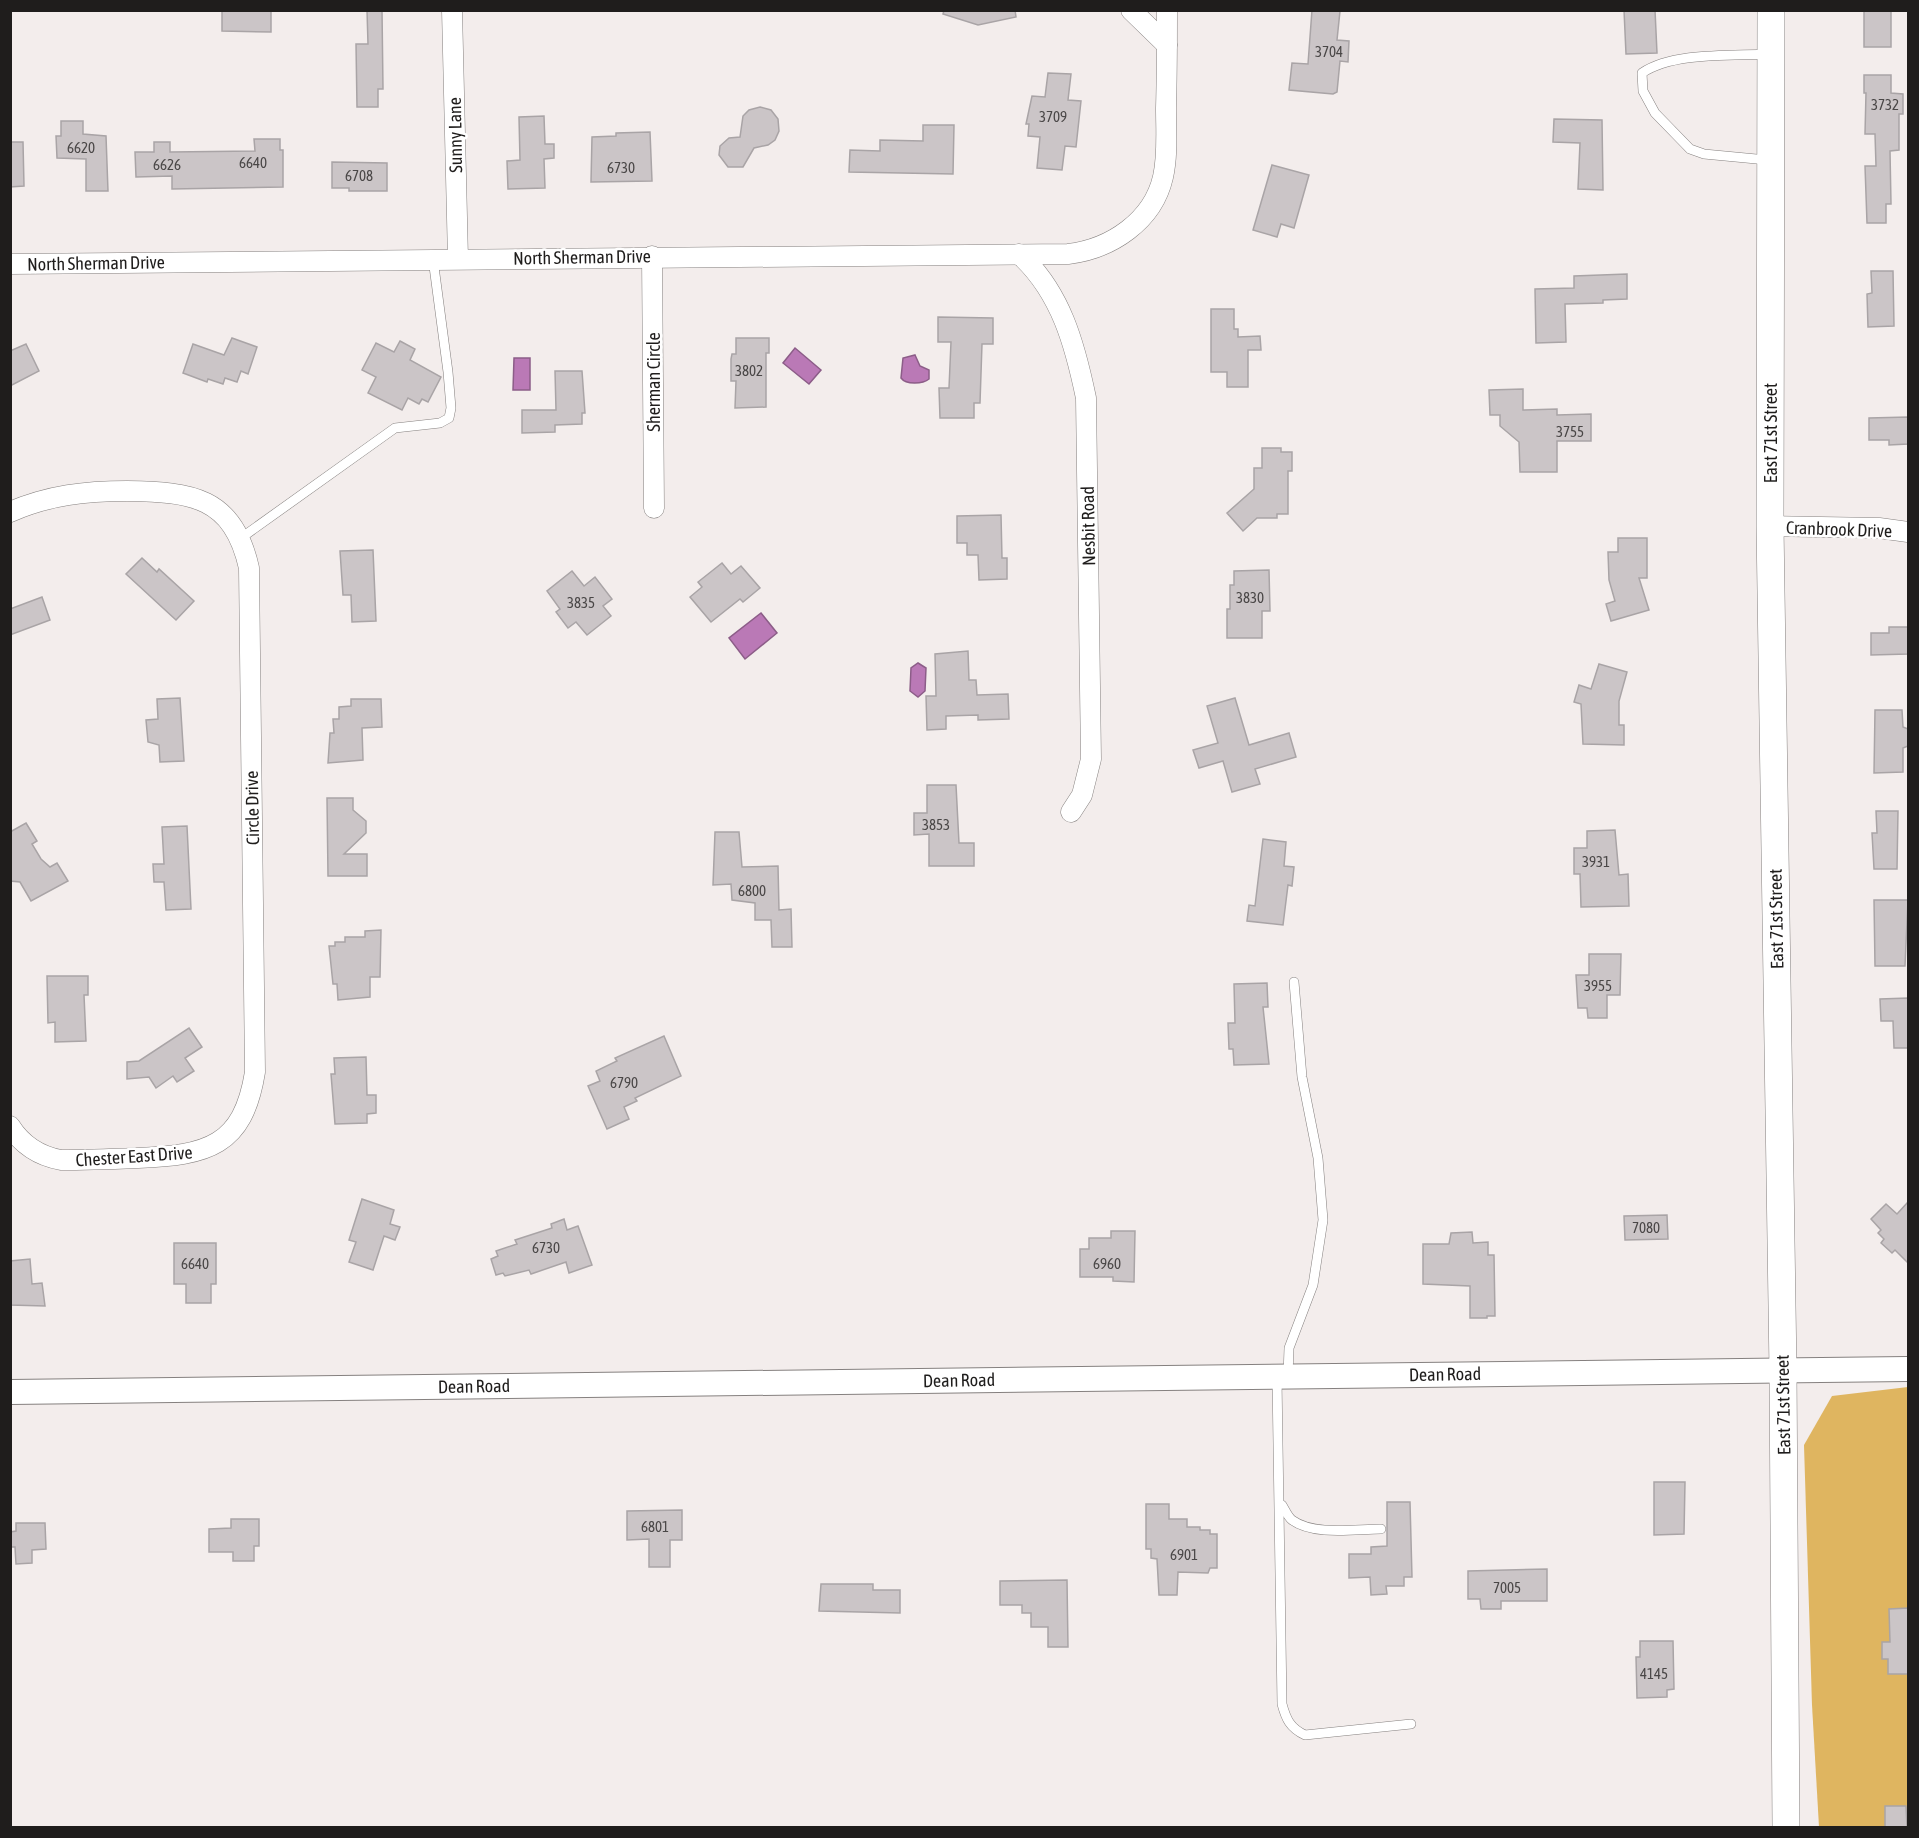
<svg xmlns="http://www.w3.org/2000/svg" width="1919" height="1838" viewBox="0 0 1919 1838" font-family="'Asap Condensed',sans-serif">
<rect width="100%" height="100%" fill="#f3edec"/>
<!-- forest -->
<path fill="#dfb560" d="M1908 1387V1827H1819L1812 1705 1804 1445 1832 1396Z"/>
<!-- water -->
<g fill="#ba79b6" stroke="#8c5d88" stroke-width="1.5">
<path d="M795 348 821 370 809 384 783 363Z"/>
<path d="M915 355 920 366 929 370V379C923 384 906 385 901 378L903 358Z"/>
<path d="M514 358H530V390H513Z"/>
<path d="M761 613 777 633 745 659 729 638Z"/>
<path d="M918 663 926 668 925 691 918 697 910 691 911 668Z"/>
</g>
<!-- building -->
<g fill="#cbc5c7" stroke="#a9a4a6" stroke-width="1.5">
<path d="M222 10H271V32L222 31Z"/>
<path d="M367 10H382L383 89H378V107H357L356 44H368Z"/>
<path d="M944 10H1015L1016 17 978 25 943 14Z"/>
<path d="M1312 10 1340 11 1337 40 1349 41 1348 62 1340 61 1337 92 1333 94 1289 90 1292 63 1308 64Z"/>
<path d="M1624 10H1655L1657 53 1626 54Z"/>
<rect x="1864" y="10" width="27" height="37"/>
<path d="M1048 73 1071 74 1068 100 1081 101 1076 147 1065 146 1062 170 1037 168 1040 137 1028 136 1029 124H1026L1032 96 1045 97Z"/>
<path d="M1864 75H1891V93L1903 94V114H1899V150L1890 151 1891 204H1886V223H1867L1865 166H1876L1875 134H1865L1866 93H1864Z"/>
<path d="M760 107 771 110 778 119 779 131 775 140 768 145 754 148 743 167H728L719 155 720 146 729 138 740 137 743 116 749 110Z"/>
<path d="M544 116 545 144H554V158L544 159 545 188 508 189 507 161 520 160 519 117Z"/>
<path d="M1554 119 1602 120 1603 190 1578 189 1580 143 1553 142Z"/>
<path d="M61 121H83V134L106 136 108 191H86V159L57 158 56 136H61Z"/>
<path d="M923 125H954L953 174 849 172 850 150 880 151V140L923 141Z"/>
<path d="M650 132 652 181 591 182 592 137 616 136V133Z"/>
<path d="M254 139H280V150H283V187L172 189V176L136 177 135 152H154V142H170V152L255 151Z"/>
<path d="M10 142H23L24 186 10 187Z"/>
<path d="M332 162 387 163V191H349V188H332Z"/>
<path d="M1272 165 1309 175 1294 228 1281 224 1277 237 1253 230Z"/>
<path d="M1871 271H1893L1894 326 1868 327 1867 294 1872 293Z"/>
<path d="M1627 274V299L1603 300V303L1565 304 1566 342 1536 343 1535 289 1574 288V276Z"/>
<path d="M1211 309H1234V329H1238V337L1260 336 1261 350H1248V387H1227V372H1211Z"/>
<path d="M938 317 993 318V344H982L980 403H974V418H940L939 388H949L951 342H938Z"/>
<path d="M232 338 257 347 248 374 241 371 237 382 225 378 223 384 208 379 207 382 183 373 193 344 224 355Z"/>
<path d="M736 338H769V353H766V407L735 408 736 381H731V359L732 354H736Z"/>
<path d="M400 341 415 349 410 360 441 377 428 402 422 399 419 404 408 398 402 410 368 393 376 377 362 370 376 343 394 352Z"/>
<path d="M26 344 39 371 10 386V351Z"/>
<path d="M555 371H582L585 413H582V424L555 425V432L522 433V410H556Z"/>
<path d="M1523 389V410L1557 409V415L1591 414V441H1557V472H1520L1519 442 1500 426V415H1490L1489 390Z"/>
<path d="M1908 417V444L1889 445V440H1869V418Z"/>
<path d="M1262 448H1281V452H1292V471H1288V514H1277V518H1257L1243 531 1227 513 1254 489V468H1262Z"/>
<path d="M1001 515 1002 558H1007V579L979 580 978 555H967V543H957V516Z"/>
<path d="M1618 538H1647V578H1639L1649 610 1611 621 1606 604 1615 601 1609 580 1608 552H1618Z"/>
<path d="M373 550 376 621 352 622 351 595H343L340 551Z"/>
<path d="M142 558 157 572 159 569 194 601 176 620 126 574Z"/>
<path d="M722 563 731 574 741 566 760 588 743 602 740 599 711 622 690 597 702 587 698 582Z"/>
<path d="M1269 570 1270 611H1262V638H1227V609H1230V585H1234V571Z"/>
<path d="M572 571 584 586 595 577 612 599 603 606 611 616 587 635 576 622 568 628 556 612 560 609 547 591Z"/>
<path d="M42 597 50 620 10 635V609Z"/>
<path d="M1889 627H1908V654L1871 655V633H1889Z"/>
<path d="M968 651 969 680H976L977 695 1008 694 1009 719 978 720V715L946 716V729L927 730 926 696H936L935 654Z"/>
<path d="M1599 664 1627 672 1619 701V725H1624V745L1583 744 1581 704 1574 702 1579 685 1591 689Z"/>
<path d="M180 698 184 761 160 762 159 745 148 742 146 720 158 719 157 699Z"/>
<path d="M1235 698 1249 745 1289 733 1296 757 1255 769 1260 784 1232 792 1223 761 1199 768 1193 750 1218 743 1207 706Z"/>
<path d="M351 699H381L382 727 362 728 363 760 328 763 330 733H334L333 719H339V707L351 706Z"/>
<path d="M1875 710H1902L1903 727 1908 729V746L1903 748V772L1874 773Z"/>
<path d="M927 785H956L959 843H974V866H929V834L914 835V813H927Z"/>
<path d="M327 798H353V810L366 821V833L344 854H367V876H328Z"/>
<path d="M1876 811H1898L1897 869H1874L1872 833H1877Z"/>
<path d="M26 823 37 841 32 844 41 859 50 867 57 863 68 881 31 901 20 882 10 881V832Z"/>
<path d="M187 826 191 909 166 910 164 882H154L153 864H164L162 827Z"/>
<path d="M1615 830 1619 875 1628 874 1629 906 1581 907 1580 874H1574V848H1587V831Z"/>
<path d="M715 832H739L742 867 778 866 779 910 791 909 792 947H772L771 920H755V903L732 900 731 884 713 885Z"/>
<path d="M1263 839 1286 842 1284 866 1294 867 1292 886 1288 885 1283 925 1247 921 1249 905 1255 906Z"/>
<path d="M1874 900H1908L1905 966H1875Z"/>
<path d="M381 930 380 977H370V997L338 1000 337 984H333L329 946H335V942H345V937H365V931Z"/>
<path d="M1589 954H1621L1620 995H1607V1018H1588L1587 1008H1578L1576 975H1589Z"/>
<path d="M47 976H88V995H84L86 1041 55 1042V1022L48 1023Z"/>
<path d="M1267 983 1268 1007H1263L1269 1064 1234 1065 1233 1049H1229L1228 1023H1235L1234 984Z"/>
<path d="M1908 998V1048H1894L1893 1021H1881L1880 999Z"/>
<path d="M189 1028 202 1047 185 1058 194 1071 177 1082 173 1076 156 1088 149 1077 127 1079V1062L139 1061Z"/>
<path d="M664 1036 681 1076 635 1098 637 1101 624 1107 629 1119 607 1129 588 1086 600 1081 596 1071 617 1061 615 1058Z"/>
<path d="M366 1057 367 1095H376V1113L367 1114V1123L335 1124 331 1074H335L334 1058Z"/>
<path d="M362 1199 394 1210 390 1224 400 1227 395 1240 384 1236 373 1270 349 1262 356 1242 349 1240Z"/>
<path d="M1908 1202V1263L1895 1250 1892 1253 1881 1243 1884 1239 1878 1233 1881 1230 1871 1219 1886 1204 1897 1214Z"/>
<path d="M1667 1215 1668 1239 1625 1240 1624 1216Z"/>
<path d="M564 1219 567 1230 578 1226 592 1265 569 1273 566 1262 531 1274 529 1270 505 1276 503 1273 496 1275 491 1259 498 1256 496 1251 517 1244 515 1240 552 1228 551 1224Z"/>
<path d="M1111 1231H1135L1134 1282 1113 1281V1277H1080V1249H1089V1238H1111Z"/>
<path d="M1472 1232 1473 1243 1488 1242V1255H1494L1495 1316H1487V1318H1470V1286L1423 1284V1244H1449L1451 1233Z"/>
<path d="M174 1243H216V1284H211V1303H186V1284H174Z"/>
<path d="M30 1259 32 1284 42 1283 45 1306 10 1305V1261Z"/>
<path d="M1654 1482H1685L1684 1534 1654 1535Z"/>
<path d="M1387 1502H1410L1412 1577H1404V1586H1386L1387 1594 1371 1595 1370 1577 1349 1578V1554H1371V1547L1387 1546Z"/>
<path d="M1146 1504H1169V1519H1187V1527H1200V1530H1210V1534H1217V1568H1210L1208 1573 1178 1572 1177 1595H1159L1157 1559 1151 1558V1549H1146Z"/>
<path d="M682 1510V1540H670V1567H649V1539L627 1540V1511Z"/>
<path d="M231 1519H259V1546H254V1561H233V1552H209V1529L231 1528Z"/>
<path d="M16 1523H45L46 1549 32 1550V1563L16 1564 15 1547H10V1532L16 1531Z"/>
<path d="M1547 1569V1601H1501V1609H1481L1480 1599H1468V1571Z"/>
<path d="M1067 1580 1068 1647H1048V1627H1031V1613H1022V1605H1000V1581Z"/>
<path d="M821 1584H873V1590H900V1613L819 1611Z"/>
<path d="M1908 1608V1674H1888V1659H1882V1642H1890L1889 1609Z"/>
<path d="M1640 1641H1673L1674 1689 1667 1690V1697L1637 1698 1636 1657H1640Z"/>
<path d="M1885 1806H1906L1907 1827H1885Z"/>
</g>
<g fill="none" stroke-linecap="round" stroke-linejoin="round">
<!-- service casing -->
<g stroke="#85807f" stroke-width="10">
<g id="service">
<path d="M1767 160 1704 154 1690 149 1655 113 1643 91 1642 73C1673 52 1731 56 1768 54"/>
<path d="M241 538 395 428 440 423 449 418 451 408 448 372 433 259"/>
<path d="M1288 1376 1289 1348 1313 1285 1323 1220 1318 1158 1302 1077 1294 982"/>
<path d="M1277 1379C1278 1487 1281 1595 1282 1704 1286 1719 1290 1728 1305 1735L1411 1724"/>
<path d="M1282 1505C1285 1510 1288 1517 1292 1520 1314 1536 1355 1529 1381 1529"/>
</g>
</g>
<!-- minor casing -->
<g stroke="#85807f" stroke-width="21">
<g id="minor">
<path d="M452 10 458 259"/>
<path d="M1131 10 1167 45"/>
<path d="M1019 254C1061 292 1075 345 1086 398L1091 759 1082 795 1071 812"/>
<path d="M652 256 654 508"/>
<path d="M10 264 1068 254C1111 249 1153 221 1163 177 1168 155 1166 131 1166 108 1167 75 1167 43 1167 10"/>
<path d="M10 512C49 495 86 491 127 491 191 492 233 496 249 568L255 1072C243 1147 207 1155 138 1158 113 1159 86 1160 61 1160 39 1156 22 1145 10 1126"/>
<path d="M1770 526 1879 528 1908 532"/>
</g>
</g>
<!-- tertiary casing -->
<g stroke="#85807f" stroke-width="26">
<path id="tertiary" d="M10 1392 1908 1369"/>
</g>
<!-- secondary casing -->
<g stroke="#85807f" stroke-width="28">
<path id="secondary" d="M1771 10 1770 526 1783 1370 1786 1828"/>
</g>
<!-- service -->
<use href="#service" stroke="#fff" stroke-width="9"/>
<!-- minor -->
<use href="#minor" stroke="#fff" stroke-width="20"/>
<!-- tertiary -->
<use href="#tertiary" stroke="#fff" stroke-width="24"/>
<!-- secondary -->
<use href="#secondary" stroke="#fff" stroke-width="27"/>
</g>
<g text-anchor="middle" dominant-baseline="central" stroke-width="5" stroke-linejoin="round" paint-order="stroke">
<!-- number labels -->
<g font-size="15" fill="#4a4747">
<text x="1329" y="51">3704</text>
<text x="1885" y="104">3732</text>
<text x="1053" y="116">3709</text>
<text x="81" y="147">6620</text>
<text x="253" y="162">6640</text>
<text x="167" y="164">6626</text>
<text x="621" y="167">6730</text>
<text x="359" y="175">6708</text>
<text x="749" y="370">3802</text>
<text x="1570" y="431">3755</text>
<text x="1250" y="597">3830</text>
<text x="581" y="602">3835</text>
<text x="936" y="824">3853</text>
<text x="1596" y="861">3931</text>
<text x="752" y="890">6800</text>
<text x="1598" y="985">3955</text>
<text x="624" y="1082">6790</text>
<text x="1646" y="1227">7080</text>
<text x="546" y="1247">6730</text>
<text x="195" y="1263">6640</text>
<text x="1107" y="1263">6960</text>
<text x="655" y="1526">6801</text>
<text x="1184" y="1554">6901</text>
<text x="1507" y="1587">7005</text>
<text x="1654" y="1673">4145</text>
</g>
<!-- street labels -->
<g font-size="18" fill="#1f1d1c" stroke="#fff">
<text transform="translate(455 135) rotate(-91)">Sunny Lane</text>
<text transform="translate(582 257) rotate(-1)">North Sherman Drive</text>
<text transform="translate(96 263) rotate(-1)">North Sherman Drive</text>
<text transform="translate(653 382) rotate(-90)">Sherman Circle</text>
<text transform="translate(1770 433) rotate(-90)">East 71st Street</text>
<text transform="translate(1088 526) rotate(-91)">Nesbit Road</text>
<text transform="translate(1839 529) rotate(2)">Cranbrook Drive</text>
<text transform="translate(252 808) rotate(-91)">Circle Drive</text>
<text transform="translate(1776 919) rotate(-91)">East 71st Street</text>
<text transform="translate(134 1156) rotate(-4)">Chester East Drive</text>
<text transform="translate(1445 1374) rotate(-1)">Dean Road</text>
<text transform="translate(959 1380) rotate(-1)">Dean Road</text>
<text transform="translate(474 1386) rotate(-1)">Dean Road</text>
<text transform="translate(1783 1405) rotate(-91)">East 71st Street</text>
</g>
</g>
<!-- border -->
<rect width="1919" height="1838" fill="none" stroke="#1f1d1c" stroke-width="24"/>
</svg>
